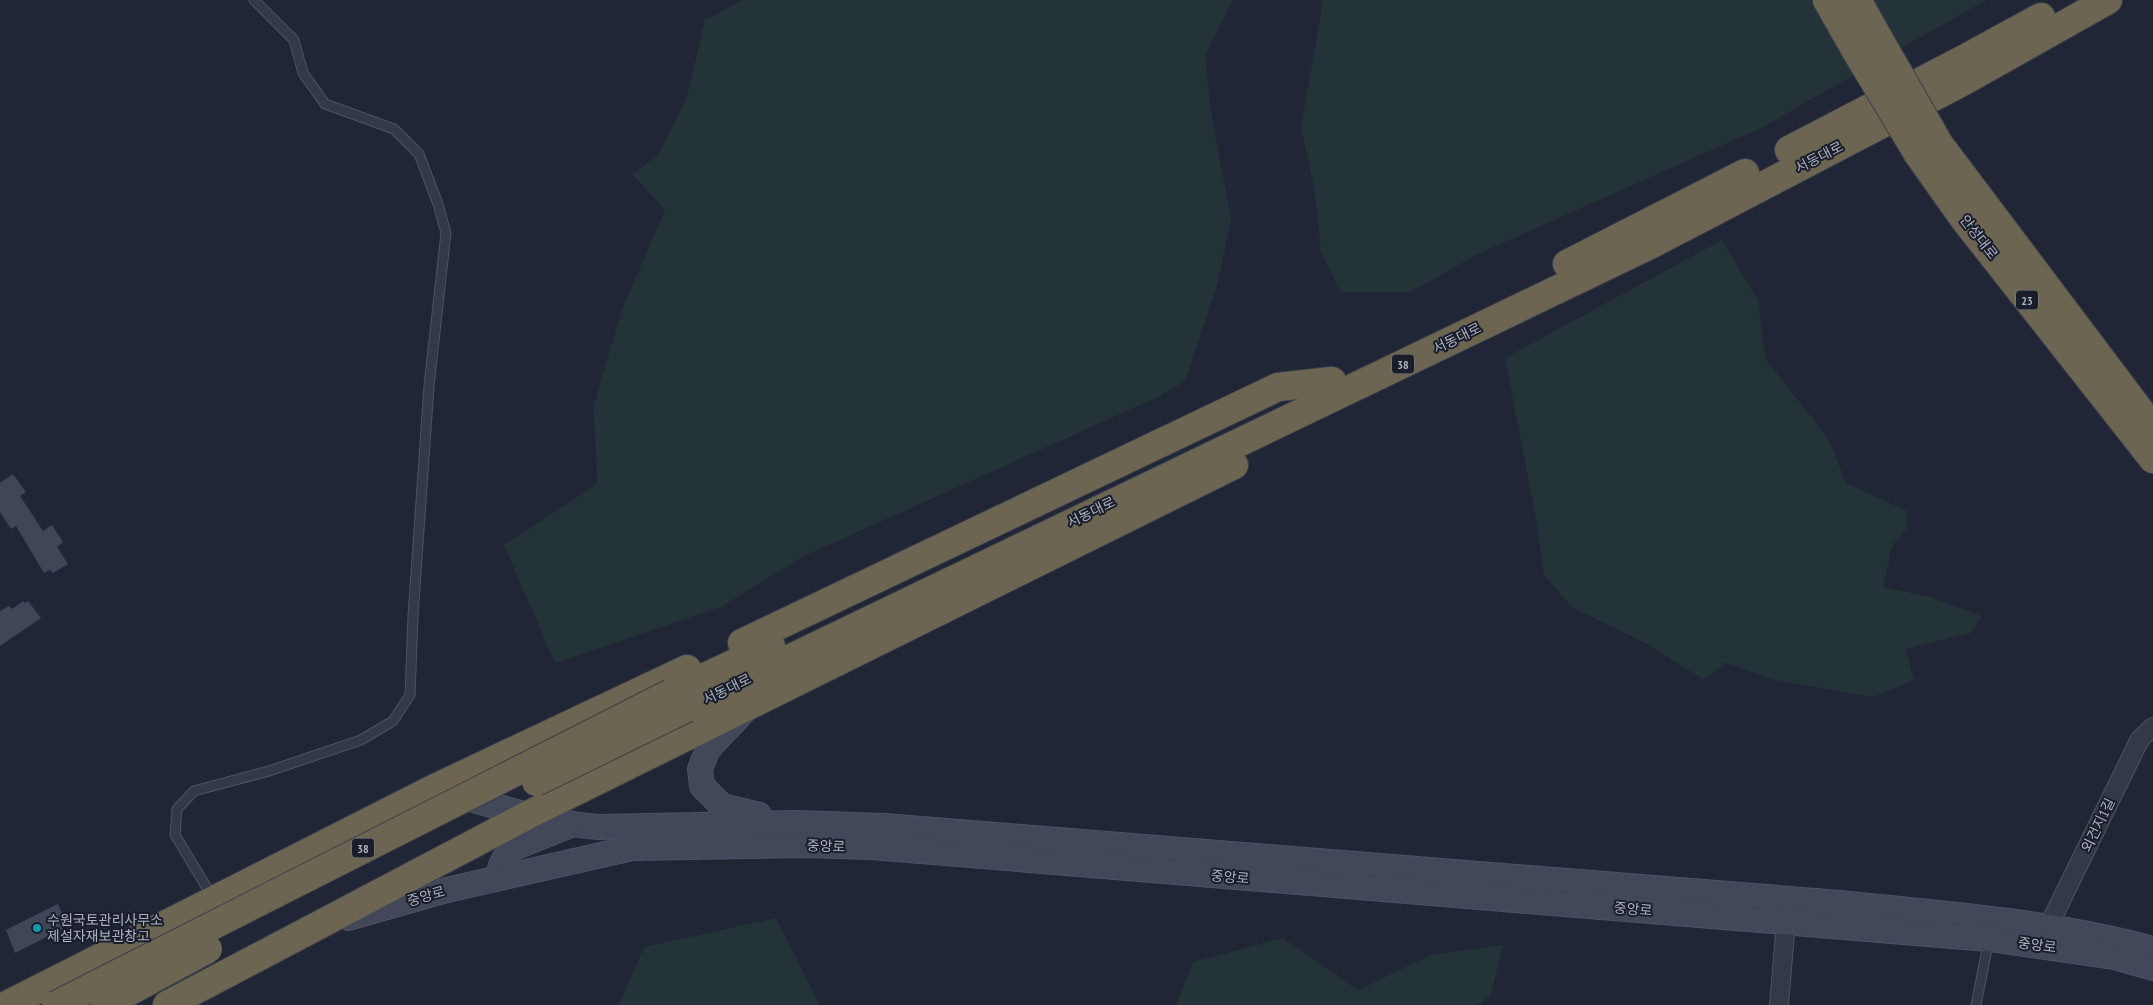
<svg xmlns="http://www.w3.org/2000/svg" width="2153" height="1005" viewBox="0 0 2153 1005" font-family="'PT Sans Narrow','Noto Sans KR',sans-serif">
<rect width="100%" height="100%" fill="#202635"/>
<!-- green -->
<g fill="#233337">
<path d="M742 0H1233L1205 56 1211 113 1231 220 1217 285 1185 381 1158 397 804 556 721 607 555 663 504 545 597 484 594 404 622 310 665 210 632 174 658 155 686 100 705 20Z"/>
<path d="M1323 0H1986L1761 128 1478 254 1411 292H1340L1321 252 1314 186 1301 128Z"/>
<path d="M1722 240 1758 300 1765 358 1829 440 1846 483 1907 511V528L1892 546 1883 587 1930 597 1982 616 1970 633 1906 649 1914 680 1873 697 1770 679 1727 663 1703 679 1643 642 1573 608 1544 575 1536 519 1505 358Z"/>
<path d="M776 918 820 1005H619L644 947Z"/>
<path d="M1283 938 1358 990 1431 955 1503 945 1491 995 1477 1005H1176L1193 962Z"/>
</g>
<!-- building -->
<g fill="#3e4658">
<path d="M13 474 26 492 20 496 43 531 52 525 63 542 57 547 68 564 53 573 50 570 44 573 16 526 11 529 0 512V483Z"/>
<path d="M23 601 25 603 28 601 41 618 0 646V611L9 606 12 609Z"/>
<path d="M58 904 68 926 15 953 6 930Z"/>
</g>
<g fill="none" stroke-linecap="round" stroke-linejoin="round">
<!-- lane casing -->
<g stroke="#4e5361" stroke-width="11">
<g id="lane">
<path d="M213 898 175 835 177 809 194 791 269 771 361 740 393 721 410 695 413 616 429 386 446 233 438 204 419 154 394 129 325 104 303 73 294 40 254 0"/>
<path d="M1976 1005 1989 939"/>
</g>
</g>
<!-- street casing -->
<g stroke="#4e5361" stroke-width="20">
<g id="street">
<path d="M2048 927 2140 739 2153 727"/>
<path d="M1779 1005 1786 921"/>
</g>
</g>
<!-- secondary casing -->
<g stroke="#4e5361" stroke-width="26">
<g id="secondary">
<path d="M745 710 708 749 700 769 702 786 722 806 759 815"/>
<path d="M454 794C501 808 548 823 598 827L796 823 885 826 1840 903C1944 914 2051 921 2153 949"/>
<path d="M498 877 501 865 509 850 571 825"/>
<path d="M348 918 447 890 632 848 807 845 872 847 1989 939 2114 957 2153 968"/>
</g>
</g>
<!-- highway casing -->
<g stroke="#3b404d" stroke-width="30">
<g id="highway">
<path d="M1827 0 1856 51"/>
<path d="M1857 0 1879 39"/>
<path d="M1939 144 2153 428"/>
<path d="M1789 150 1964 59 2041 17"/>
<path d="M1918 154 1964 219 2153 459"/>
<path d="M1567 264 1745 173"/>
<path d="M742 643 1278 387 1332 381"/>
<path d="M671 693 771 646"/>
<path d="M687 708 1650 245 1964 81 2108 0"/>
<path d="M7 1005 435 788 687 669"/>
<path d="M167 1005 526 816 1234 465"/>
</g>
</g>
<!-- lane -->
<use href="#lane" stroke="#333946" stroke-width="9"/>
<!-- street -->
<use href="#street" stroke="#333946" stroke-width="18"/>
<!-- secondary -->
<use href="#secondary" stroke="#424759" stroke-width="24"/>
<!-- highway -->
<use href="#highway" stroke="#6c6551" stroke-width="28"/>
<!-- highway-bridge casing -->
<g stroke="#3b404d" stroke-width="30" stroke-linecap="butt">
<g id="highway-bridge">
<path d="M1879 39 1939 144"/>
<path d="M1856 51 1918 154"/>
<path d="M536 782 687 708"/>
<path d="M56 1005 671 693"/>
<path d="M104 1005 208 949"/>
</g>
</g>
<!-- highway-bridge -->
<use href="#highway-bridge" stroke="#6c6551" stroke-width="28"/>
</g>
<!-- markers -->
<circle fill="#0f9aa8" stroke="#191e2a" stroke-width="2" cx="37" cy="928" r="5"/>
<g text-anchor="middle" dominant-baseline="central" stroke-width="4" stroke-linejoin="round" paint-order="stroke">
<!-- shield labels -->
<g fill="#191e2a" stroke="#818695" stroke-width="1">
<rect x="2016" y="290.5" width="22" height="19" rx="4"/>
<rect x="1392" y="354.5" width="22" height="19" rx="4"/>
<rect x="352" y="838.5" width="22" height="19" rx="4"/>
</g>
<g font-size="12" font-weight="bold" fill="#aeb3c3">
<text x="2027" y="300">23</text>
<text x="1403" y="364">38</text>
<text x="363" y="848">38</text>
</g>
<!-- street labels -->
<g font-size="14" fill="#aeb3c3" stroke="#191e2a">
<text transform="translate(1819 157) rotate(-27)">서동대로</text>
<text transform="translate(1979 237) rotate(52)">안성대로</text>
<text transform="translate(1457 338) rotate(-26)">서동대로</text>
<text transform="translate(1091 512) rotate(-26)">서동대로</text>
<text transform="translate(727 689) rotate(-26)">서동대로</text>
<text transform="translate(2098 825) rotate(-64)">외건지1길</text>
<text transform="translate(826 846) rotate(2)">중앙로</text>
<text transform="translate(1230 877) rotate(5)">중앙로</text>
<text transform="translate(426 896) rotate(-16)">중앙로</text>
<text transform="translate(1633 909) rotate(5)">중앙로</text>
<text transform="translate(2037 945) rotate(8)">중앙로</text>
</g>
<!-- poi labels -->
<g font-size="14" fill="#aeb3c3" stroke="#191e2a" text-anchor="start">
<text x="47" y="920">수원국토관리사무소<tspan x="47" dy="16">제설자재보관창고</tspan></text>
</g>
</g>
</svg>
